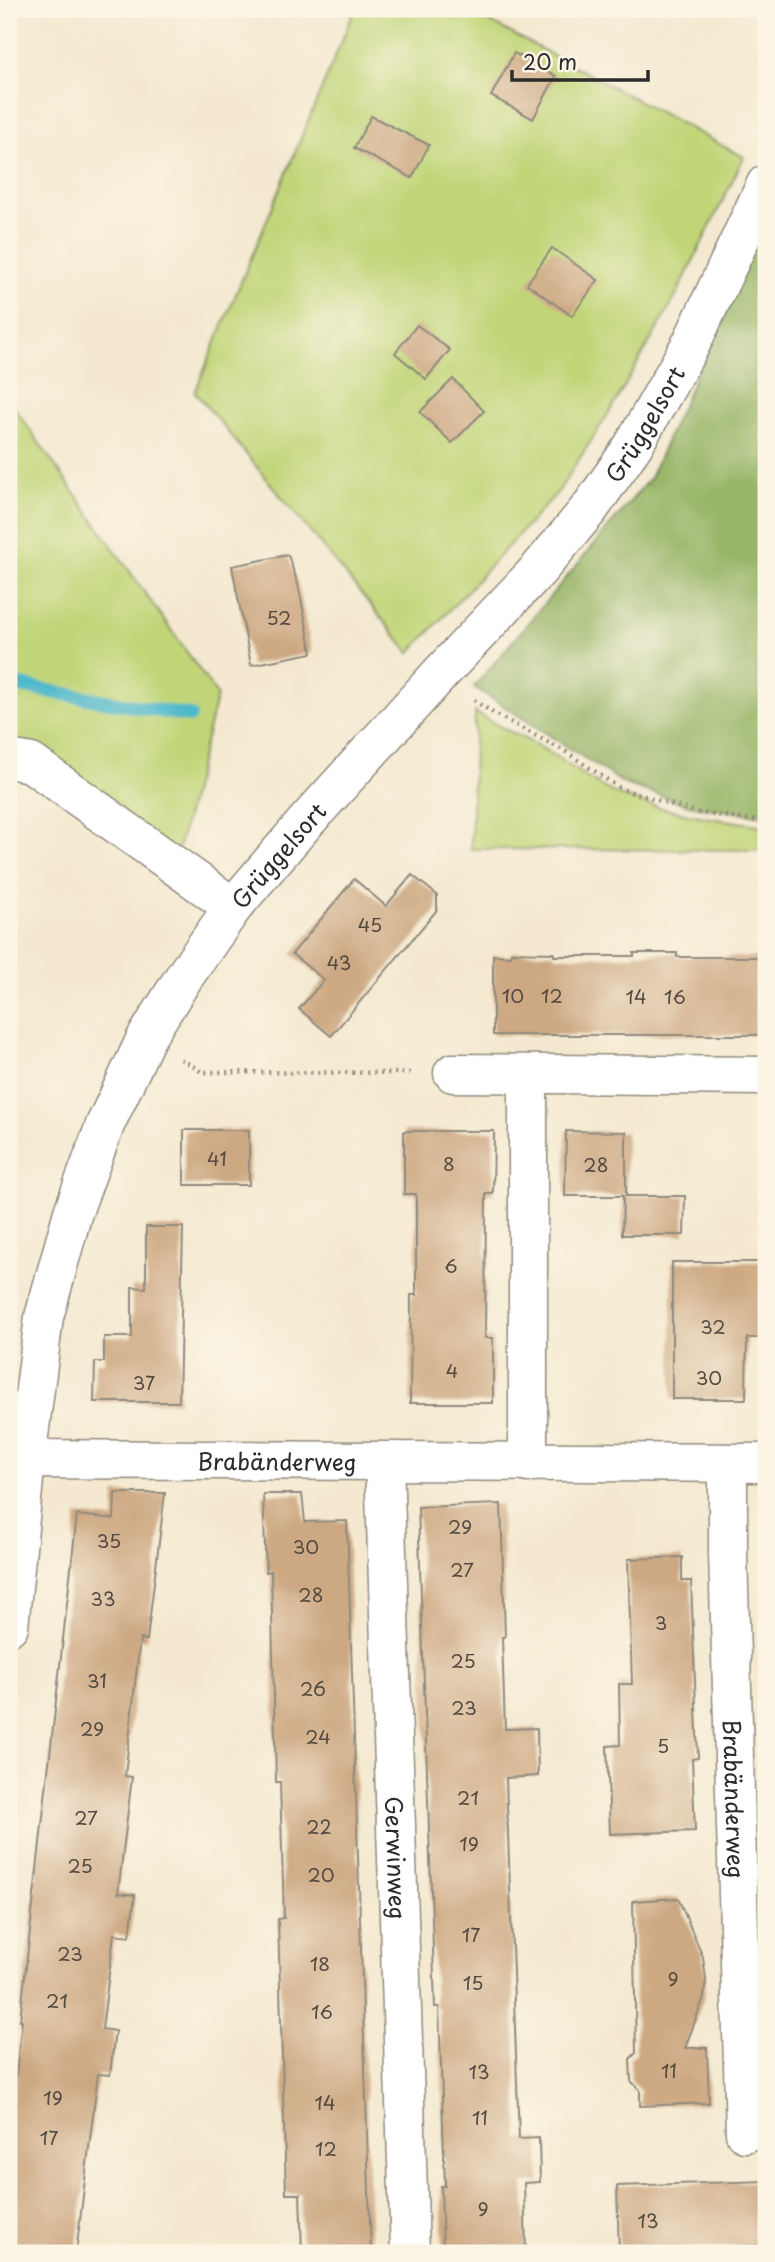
<svg xmlns="http://www.w3.org/2000/svg" width="775" height="2262" viewBox="0 0 775 2262" font-family="'Playpen Sans',sans-serif">
<rect width="100%" height="100%" fill="#fcf5e5"/>
<filter id="ink" filterUnits="userSpaceOnUse"><feTurbulence type="fractalNoise" baseFrequency=".0143" numOctaves="2"/><feDisplacementMap in="SourceGraphic" scale="14" xChannelSelector="R" yChannelSelector="G"/><feConvolveMatrix kernelMatrix="1 2 1 2 8 2 1 2 1" color-interpolation-filters="sRGB"/></filter>
<filter id="wash" filterUnits="userSpaceOnUse"><feTurbulence type="fractalNoise" baseFrequency=".00686" numOctaves="4" result="noise"/><feDisplacementMap in="SourceGraphic" scale="28" xChannelSelector="R" yChannelSelector="G"/><feGaussianBlur stdDeviation="1.57" result="paint"/><feColorMatrix in="noise" values="0 0 0 0 0 0 0 0 0 0 0 0 0 0 0 0 0 1.4 0 .05"/><feComposite in="paint" operator="in"/></filter>
<g filter="url(#wash)">
<rect width="100%" height="100%" fill="#f4e9d0"/>
<!-- green -->
<g fill="#c1d578" stroke="#768052" stroke-width="2">
<path d="M355 9H466L744 157 676 296 612 408 558 492 410 653 195 392Z"/>
<path d="M9 400 217 695 177 854 9 748Z"/>
<path d="M475 712C499 728 526 738 550 753 573 767 594 785 619 795 667 813 716 819 766 826V850L471 849Z"/>
</g>
<!-- forest -->
<path fill="#98b668" stroke="#62704a" stroke-width="2" d="M766 217V816L692 806 625 784 474 687 650 478Z"/>
<g fill="none" stroke-linecap="round" stroke-linejoin="round">
<!-- stream -->
<path stroke="#4eb8ca" stroke-width="14" d="M9 684 190 716"/>
</g>
<g id="blocks">
<!-- building -->
<g fill="#cda983">
<path d="M514 53 556 76 533 119 491 96Z"/>
<path d="M371 116 429 145 412 178 354 148Z"/>
<path d="M552 248 598 280 572 316 527 284Z"/>
<path d="M417 325 450 350 426 379 395 353Z"/>
<path d="M453 379 484 411 452 443 420 412Z"/>
<path d="M288 555 298 584 312 653 251 665 232 566Z"/>
<path d="M412 875 437 895V910L331 1036 299 1009 324 980 292 954 354 879 386 906Z"/>
<path d="M511 952 554 953V956H634V953H677V957H766V1035H493V955L511 956Z"/>
<rect x="184" y="1130" width="65" height="55"/>
<path d="M404 1131H494L493 1194H486L485 1338H493V1403H410L411 1295H416V1194H404Z"/>
<path d="M566 1131 626 1132V1196H685L684 1235H622L623 1196H565Z"/>
<path d="M146 1227H183L179 1402H94L95 1362H104V1337H132V1287L146 1288Z"/>
<path d="M672 1262H766V1338H747L746 1399H672Z"/>
<path d="M115 1493H165L147 1640 140 1639 125 1776 132 1777 118 1893 135 1895 130 1936 114 1934 102 2029 115 2031 110 2075 98 2074 76 2253H9V2118L13 2086H15L22 2020H20L77 1515 114 1519Z"/>
<path d="M263 1494H302L305 1522 347 1521 371 2253H302L300 2194H286L278 1919 284 1918 280 1782H276L271 1571 266 1572Z"/>
<path d="M501 1504 505 1637H502L505 1729 537 1728 538 1776 506 1778 519 2139 539 2138 540 2182 524 2183 526 2253H443L441 2186H445L442 2096 439 2007H435L418 1507Z"/>
<path d="M682 1557V1581H691L698 1758 692 1759 695 1831 610 1834 607 1746 620 1745 619 1684H632L628 1559Z"/>
<path d="M678 1898 703 1957 706 1979 704 1997 685 2048H707L709 2103 640 2106V2090L631 2081 630 2059 636 2053 633 1901Z"/>
<path d="M766 2181V2245L678 2249V2253H619L617 2186Z"/>
</g>
</g>
</g>
<g filter="url(#ink)">
<use href="#blocks" fill-opacity="0" stroke="#908a7e" stroke-width="2"/>
<g fill="none" stroke-linecap="round" stroke-linejoin="round">
<!-- minor casing -->
<g stroke="#908a7e" stroke-width="41">
<g id="minor">
<path d="M9 759 31 763 233 907"/>
<path d="M453 1073 766 1076"/>
<path d="M528 1075V1463"/>
<path id="s1" d="M9 1459 766 1463"/>
<path id="s2" d="M384 1462 410 2253"/>
<path id="s3" d="M728 1463V1553L745 2133"/>
<path id="s4" d="M9 1626 26 1460 44 1317 73 1212 105 1125 146 1038 184 977 233 907 304 824 439 675 539 569 590 508 633 446 691 344 766 184"/>
</g>
</g>
<!-- path -->
<g stroke="#908a7e" stroke-width="4.5" stroke-dasharray="2 5" stroke-linecap="butt">
<path d="M474 700 493 713 566 752 621 789 696 812 766 822"/>
<path d="M181 1059 202 1072 410 1073"/>
</g>
<!-- minor -->
<use href="#minor" stroke="#fff" stroke-width="38"/>
</g>
</g>
<g text-anchor="middle" dominant-baseline="central" stroke-width="5" stroke-linejoin="round" paint-order="stroke">
<!-- number labels -->
<g font-size="19" fill="#544a41">
<text x="279" y="617">52</text>
<text x="370" y="924">45</text>
<text x="339" y="962">43</text>
<text x="513" y="995">10</text>
<text x="552" y="995">12</text>
<text x="636" y="996">14</text>
<text x="675" y="996">16</text>
<text x="217" y="1158">41</text>
<text x="449" y="1163">8</text>
<text x="596" y="1164">28</text>
<text x="451" y="1265">6</text>
<text x="713" y="1326">32</text>
<text x="452" y="1370">4</text>
<text x="709" y="1377">30</text>
<text x="144" y="1382">37</text>
<text x="460" y="1526">29</text>
<text x="109" y="1540">35</text>
<text x="306" y="1546">30</text>
<text x="462" y="1569">27</text>
<text x="311" y="1594">28</text>
<text x="103" y="1598">33</text>
<text x="661" y="1622">3</text>
<text x="463" y="1660">25</text>
<text x="97" y="1680">31</text>
<text x="313" y="1688">26</text>
<text x="464" y="1707">23</text>
<text x="92" y="1728">29</text>
<text x="318" y="1736">24</text>
<text x="663" y="1745">5</text>
<text x="468" y="1797">21</text>
<text x="86" y="1817">27</text>
<text x="319" y="1826">22</text>
<text x="469" y="1843">19</text>
<text x="80" y="1865">25</text>
<text x="321" y="1874">20</text>
<text x="471" y="1934">17</text>
<text x="70" y="1953">23</text>
<text x="320" y="1963">18</text>
<text x="673" y="1978">9</text>
<text x="473" y="1982">15</text>
<text x="57" y="2000">21</text>
<text x="322" y="2011">16</text>
<text x="669" y="2070">11</text>
<text x="479" y="2071">13</text>
<text x="53" y="2097">19</text>
<text x="325" y="2102">14</text>
<text x="480" y="2117">11</text>
<text x="49" y="2137">17</text>
<text x="326" y="2148">12</text>
<text x="483" y="2208">9</text>
<text x="648" y="2220">13</text>
</g>
<!-- street labels -->
<g font-size="23" fill="#2b2b2b" stroke="#fcf5e5">
<text stroke="none"><textPath href="#s4" startOffset="1402">Grüggelsort</textPath></text>
<text stroke="none"><textPath href="#s4" startOffset="835">Grüggelsort</textPath></text>
<text stroke="none"><textPath href="#s1" startOffset="268">Brabänderweg</textPath></text>
<text stroke="none"><textPath href="#s3" startOffset="336">Brabänderweg</textPath></text>
<text stroke="none"><textPath href="#s2" startOffset="396">Gerwinweg</textPath></text>
</g>
</g>
<!-- margin -->
<rect width="775" height="2262" fill="none" stroke="#fcf5e5" stroke-width="35"/>
<!-- scale -->
<path d="M512 70v10h136v-10" fill="none" stroke="#2b2b2b" stroke-width="3.5"/>
<text x="523" y="70" font-size="21" fill="#2b2b2b" stroke="#fcf5e5" stroke-width="5" paint-order="stroke">20 m</text>
</svg>
